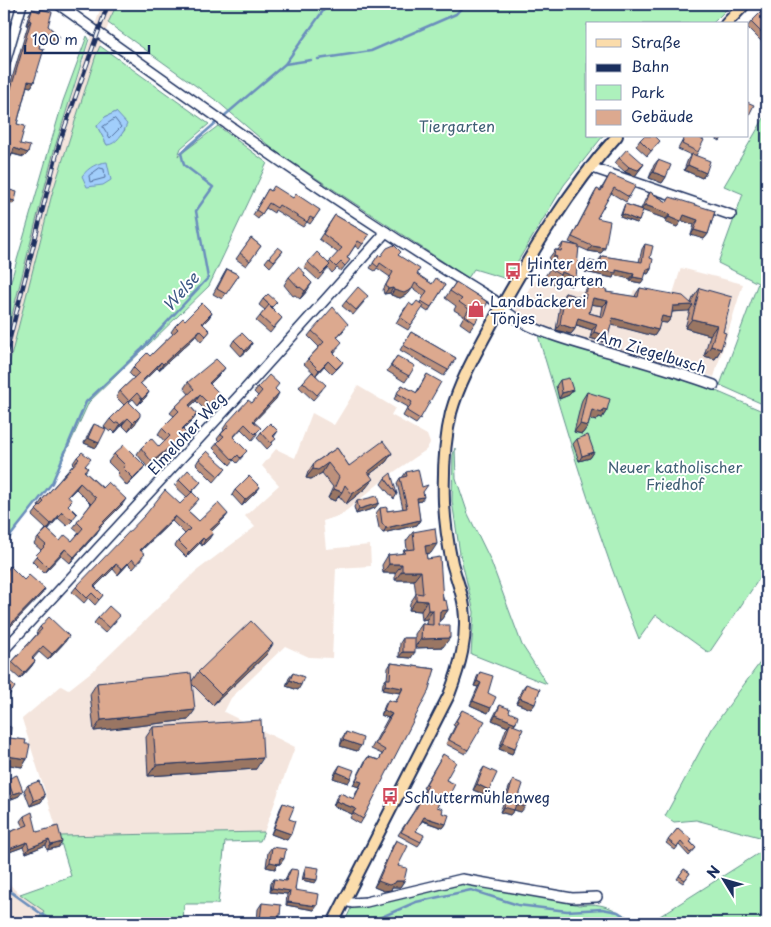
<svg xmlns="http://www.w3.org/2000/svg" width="771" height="927" viewBox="0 0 771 927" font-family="'Playpen Sans',sans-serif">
<rect width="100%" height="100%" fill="#fff"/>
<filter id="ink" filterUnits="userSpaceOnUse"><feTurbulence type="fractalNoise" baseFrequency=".02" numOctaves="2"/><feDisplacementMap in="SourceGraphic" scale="10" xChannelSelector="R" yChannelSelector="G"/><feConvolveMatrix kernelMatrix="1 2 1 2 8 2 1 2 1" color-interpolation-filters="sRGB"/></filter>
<g filter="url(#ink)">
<!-- built -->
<g fill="#f4e5dd">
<path d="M102 4H117L96 55 52 194 4 384V346L55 147Z"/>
<path d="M681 268 743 284 714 377 553 333 514 313 534 281 630 301 634 290 672 297Z"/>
<path d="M358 386 395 408 391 415 427 435 430 443 426 450 388 476 341 515 323 521 326 549 370 545 371 566 336 568 332 658 309 657 285 646 231 698 224 712 295 747 264 832 59 836 22 719 61 686 68 690 96 668 195 572 255 527 245 516 279 485 262 466 276 449 295 458 312 413 334 425Z"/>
<path d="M4 877 14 889 45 911 36 923H4Z"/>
</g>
<!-- green -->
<g fill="#adf1bc" stroke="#64908d" fill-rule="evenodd">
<path d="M117 4H732L712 24H587V136H603L564 185 507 279 474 269 468 278 275 151 217 101 108 23Z"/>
<path d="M87 36 89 39 55 147 4 346V305L63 101Z"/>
<path d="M100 46 209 124 181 148 178 156 218 126 267 163 209 286 89 402 52 483 4 545V384L52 194 96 55ZM116 112 125 130 114 142 107 145 97 126 105 117Z"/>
<path d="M767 113V406L720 385 758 283 718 263 743 194 724 186Z"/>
<path d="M537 332 672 372 767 413V567L709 653 656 615 639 639C598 539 568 436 537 332Z"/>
<path d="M455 448 456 478 468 514 490 559 522 645 547 684 471 654 474 612 460 554 452 501 453 455Z"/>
<path d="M767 653V839L696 820 674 822 665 816 713 727Z"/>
<path d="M264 832 260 841 225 842 218 904H184L183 923H36L44 911 20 894 71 876 59 836Z"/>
<path d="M767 848V923H649Z"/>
<path d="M469 883 580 905C602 901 619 911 637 923H344L353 904 370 905Z"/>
</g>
<!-- water -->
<g fill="#a1cefb" stroke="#6b8ebc">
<path d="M116 112 127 124C124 132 116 145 107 145L97 126 105 117Z"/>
<path d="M107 162 111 180 103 185 87 187 82 176C89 167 97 163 107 162Z"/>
</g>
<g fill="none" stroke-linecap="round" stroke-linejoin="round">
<!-- shore -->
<g stroke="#516f9d" stroke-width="1">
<path d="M115 119 121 127 110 138 103 127Z"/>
<path d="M100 168 104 169 105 178 90 182 89 176Z"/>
</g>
<!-- stream -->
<g stroke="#6b8ebc" stroke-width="2.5">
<path d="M318 59 371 51 456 14 465 4"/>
<path d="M285 64 311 60"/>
<path d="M223 117 285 64 328 4"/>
<path d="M4 544 52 483 86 402 141 350 208 278 196 211 213 187 184 165 181 153 218 121"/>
<path d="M4 883 11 892 54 923"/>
<path d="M368 923 416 902 471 890 518 905 567 911 602 909 618 912 633 923"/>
</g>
<!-- minor casing -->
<g stroke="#1b2f5e" stroke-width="12">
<g id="minor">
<path d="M58 4C201 106 343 209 494 300 520 332 583 344 622 356 653 365 684 374 714 385"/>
<path d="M4 66 22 4"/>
<path d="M590 167 731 215"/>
<path d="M4 650 245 389 386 232"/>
<path d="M344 901 352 903 366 902 462 879 572 898 597 897"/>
</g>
</g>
<!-- major casing -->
<g stroke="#1b2f5e" stroke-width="14">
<g id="major">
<path d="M726 24 745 4"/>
<path d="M333 923 449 695C460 666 468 638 464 607 462 592 456 578 452 563 448 544 445 523 444 503 443 473 444 443 451 413 460 380 479 348 495 318 531 254 568 190 617 136"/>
</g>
</g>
<!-- minor -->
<use href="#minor" stroke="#fff" stroke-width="9"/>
<!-- major -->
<use href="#major" stroke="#fbdcab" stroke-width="10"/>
<!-- rail casing -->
<g stroke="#1b2f5e" stroke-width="4.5">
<path id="rail" d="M4 361 60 141 108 4"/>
</g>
<!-- rail -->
<use href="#rail" stroke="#fff" stroke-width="2.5" stroke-dasharray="8" stroke-linecap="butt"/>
</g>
<!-- wall -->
<g fill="#bd917b" stroke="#1b2f5e" fill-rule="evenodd">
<path d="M767 6V37L762 42 747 27 751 22Z"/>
<path d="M32 9 39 11 41 9 48 26 60 37 57 42 42 37 39 48 34 82 31 87 27 86 17 124 20 144 24 157 12 154 9 160 4 159V105L28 25H26L29 14Z"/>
<path d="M767 65V77L762 73Z"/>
<path d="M685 136H696L698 152 696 155 706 173 702 178 684 170 688 159 691 155 678 149Z"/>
<path d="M712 136H723L720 141Z"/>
<path d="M640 140 660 141 647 156 636 146Z"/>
<path d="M619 158 644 164 635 176 625 172 615 163Z"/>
<path d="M658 160 666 177 662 183 649 178 654 165Z"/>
<path d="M610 174 629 197 626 202 611 193 597 218 605 248 601 253 588 251 579 247 571 286 556 281 554 284 544 278 552 265 548 264 549 258 555 250H558L563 243 578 246 569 242 594 194 597 189 600 191Z"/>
<path d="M268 189 271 191 293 198 320 210 310 224 307 222 303 227 275 210 274 213 266 208 258 219 253 215Z"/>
<path d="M650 192 667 202 715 211 708 234 704 239 691 235 694 225 681 220 677 227 665 222 666 219 642 210 639 221 637 223 620 217 624 206 625 204 641 209 646 198Z"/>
<path d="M335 215 369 235 359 249 355 246 347 258 350 260 341 271 337 268 332 273 328 268 318 280 304 267 308 262 329 263 338 253 319 239Z"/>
<path d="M251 238 261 246 246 266 236 259Z"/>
<path d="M645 244 650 258 651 269 648 274 646 273 641 283 630 281V279L614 275 613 278 585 272 586 266 590 261 598 263 599 260 602 256 639 262 642 249Z"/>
<path d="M283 251 270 267 265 262 269 257Z"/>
<path d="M379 254 381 256 398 255 417 274 432 284 445 285 428 312 422 308 408 330 396 323 405 308 420 303 424 296 412 288 408 294 400 298 391 295 390 293 384 294 383 290 390 277 377 268 375 271 370 268Z"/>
<path d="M227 269 239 275 222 299 213 294 224 274Z"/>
<path d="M304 275 307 291 300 299 295 295 293 296 284 285 289 277Z"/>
<path d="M456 282 475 323 470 330 460 323 464 316 454 310 456 306 445 298Z"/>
<path d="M588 286 606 292 635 297 636 294 640 288 691 303 693 298 700 288 723 332 721 349 715 359 704 356 710 335 685 328 690 310 672 312 671 318 667 323 660 322 658 330 654 336 611 324 608 336 603 342 590 338 592 330 576 325 575 329 571 334 556 330 561 299 565 293 582 298 584 292ZM591 304 603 306 601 316 589 313Z"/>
<path d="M263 299 282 318 270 333 256 321 265 310 259 305Z"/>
<path d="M346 301 364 302 353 315 342 306Z"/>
<path d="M212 313 208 319 203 324 210 331 201 342 196 336 159 370 157 368 140 384 149 392 145 398 138 405 133 399 129 402 135 424 128 431 122 425 115 433 112 430 110 432 104 427 110 419 124 405 116 397 120 391 134 378 129 373 133 367 150 356 173 334 171 332 175 326 185 320Z"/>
<path d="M344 330 337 338 338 348 334 353 343 362 339 367 332 374 324 366 316 375 322 390 313 400 299 387 303 382 314 373 304 364 308 359 319 347 308 336 312 331Z"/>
<path d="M411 332 456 358 444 376 400 350Z"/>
<path d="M234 340 252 343 249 349 241 356 231 345Z"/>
<path d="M397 356 409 376 405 382 387 371Z"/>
<path d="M225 368 220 374 210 384 220 394 215 400 205 410 196 401 190 406 197 414 193 420 183 430 182 439 148 468 137 454 141 448 159 447 165 442 158 434 162 428 174 416 170 413 175 407 189 394 184 388 188 382Z"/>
<path d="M427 374 420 419 416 424 403 416 408 407 394 399 402 385 416 393Z"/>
<path d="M560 380 573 390 569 395 559 399 556 386Z"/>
<path d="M258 387 275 390 276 399 254 421 257 434 252 440 241 429 234 437 243 456 237 463 234 460 230 465 213 448 219 441 217 439 224 430 223 429 227 423 252 403 258 396 254 392Z"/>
<path d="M587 392 607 410 602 418 599 417 596 421 590 419 588 426 582 434 574 432 582 400Z"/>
<path d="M94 424 99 443 96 448 84 443 91 429Z"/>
<path d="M278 431 274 437 272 444 267 449 257 438 261 432Z"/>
<path d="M577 439 594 452 590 458 579 461 573 444Z"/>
<path d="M337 448 349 466 392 453 386 462 370 474 366 488 346 504 339 496 335 501 328 498 333 487 322 473 311 479 306 478 308 472 314 463Z"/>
<path d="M114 454 139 474 127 486 117 475 119 473 108 462Z"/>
<path d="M77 457 88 468 85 472 122 505 100 527 96 534 70 563 61 555 44 573 32 561 41 550 34 544 38 538 46 529 32 516 39 507 38 506 42 500 74 464 73 463ZM76 489 91 504 73 528 79 533 72 541H60L48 530 58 518 67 526 73 520 68 506V497Z"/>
<path d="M199 459 226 468 214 482 196 464Z"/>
<path d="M406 472 423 492 421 501 417 502 420 520 417 525 383 533 379 528 376 513 380 508 387 511 403 509 397 483 400 478H402Z"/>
<path d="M385 478 397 494 394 499 381 484Z"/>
<path d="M179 480 201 482 192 492 199 499 188 511 199 521 228 514 224 519 211 531 209 539 202 546 200 543 186 557 175 546 178 541 185 534 172 521 141 551V560L133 569 128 564 118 575 113 569 95 587 103 595 95 605 88 598 84 603 72 592 76 587 180 504 187 497 175 486Z"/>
<path d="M260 487 256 492 242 506 232 495 235 490Z"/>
<path d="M357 501 375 508 356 514 354 507Z"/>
<path d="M413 532 431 553 426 554 427 559 448 610 441 620H439V625L443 647 415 648 411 658 399 657 400 643 403 638H415V634L422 624H426L427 619 422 620 421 611 409 610 410 603 416 594 414 580H395V573H383L382 565 388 555 401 554 404 550 407 549 406 541Z"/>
<path d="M4 575 24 580 45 589 41 595 4 633Z"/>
<path d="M98 618 116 621 105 633 94 623Z"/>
<path d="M40 627 65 642 48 660 39 652 33 659 35 661 31 667 20 679 8 668 12 662 37 634 36 633Z"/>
<path d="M266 655 213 705 192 684 188 720 94 731 90 694 97 683 192 681 198 672Z"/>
<path d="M391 663 435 669 363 819 360 824 350 818 352 814 333 806 336 798 340 793 353 799 359 787 353 785 365 761 368 757 379 760 382 754 371 749 388 718 381 715 385 705 388 700 395 702 400 693 382 690 383 683 386 679H387L388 668Z"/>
<path d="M480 672 488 713 470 705 478 687 474 686 477 677Z"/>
<path d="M293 673 298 690 286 686 289 678Z"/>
<path d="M526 684 535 704 531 709 516 703 522 689Z"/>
<path d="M500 705 509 712 516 723 514 725 515 748 512 754 499 749 506 729 508 727 492 720 497 710Z"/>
<path d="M462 710 468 750 465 754 446 744 455 726 453 725Z"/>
<path d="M153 727 256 769 148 776 146 737Z"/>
<path d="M346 732 357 751 340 746 342 738Z"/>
<path d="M10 738 25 744 27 759 22 767 4 764V752L5 746 6 744H4Z"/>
<path d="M443 754 446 780 449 796 446 800 441 797 437 807 442 813 446 824 443 828 422 821 416 831 421 842 418 846 398 835 414 811 425 789 423 788Z"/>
<path d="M340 765 348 783 333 778 336 771Z"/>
<path d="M484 767 489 790 486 795 473 790 480 773Z"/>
<path d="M7 779 19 796 9 800 4 786V783Z"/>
<path d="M513 780 519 796 521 812 514 810 510 815 500 812 510 785Z"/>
<path d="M28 785 45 796 41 802 30 806 24 790Z"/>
<path d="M283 803 289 819 287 840 271 834 280 809Z"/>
<path d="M24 816 37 832 59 847 47 850 46 845 26 853 23 847 4 854V834L23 827 20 821Z"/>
<path d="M678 828 696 848 689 856 679 845 675 850 666 843Z"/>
<path d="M396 840 398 866 404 881 400 887H392L391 890 384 891 374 887 392 847Z"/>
<path d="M272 847 280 864H278L275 869 266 867 268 852Z"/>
<path d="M306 866 315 883 302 880 305 868Z"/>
<path d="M291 869 295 890 314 910 286 905 287 894 270 892 271 883 274 879 285 881 288 873Z"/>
<path d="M684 869 690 873 683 883 677 879Z"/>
<path d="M262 903 280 916 276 921H272L270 923H257L258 909Z"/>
</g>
<!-- shaded-wall -->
<g fill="#9a7664" stroke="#1b2f5e">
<path d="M29 20 31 21 28 25H26Z"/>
<path d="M43 32 60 37 57 42 40 37Z"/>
<path d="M28 81 34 82 31 87 25 86Z"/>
<path d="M14 148 28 153 24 157 10 153Z"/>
<path d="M4 153 12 155 9 160 4 159Z"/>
<path d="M644 164 635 176 625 172 629 167Z"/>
<path d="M688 165 706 173 702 178 684 170Z"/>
<path d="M653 172 666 177 662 183 649 178Z"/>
<path d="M7 199 15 201 13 204 5 202Z"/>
<path d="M645 205 670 214 666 219 641 210Z"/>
<path d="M622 214 639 221 637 223 620 217Z"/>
<path d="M684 215 698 220 694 225 680 220Z"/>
<path d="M669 217 681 222 677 227 665 222Z"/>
<path d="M694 230 708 234 704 239 691 235Z"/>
<path d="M592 246 605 248 601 253 588 251Z"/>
<path d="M554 256 557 257 552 265 548 264Z"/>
<path d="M588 268 616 270 634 274 630 279 614 275 613 278 585 272Z"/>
<path d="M647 269H651L648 274 644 273Z"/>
<path d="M562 272 576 278 571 286 556 281Z"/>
<path d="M633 277 644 279 641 283 630 281Z"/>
<path d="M312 283 307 291 300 299 305 291Z"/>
<path d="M393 288 390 293 384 294 388 289Z"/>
<path d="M412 289 408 294 400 298 391 295 394 290Z"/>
<path d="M593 298 608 301 603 306 589 304Z"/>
<path d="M693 305 689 311 669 312 673 306Z"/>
<path d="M212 313 208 319 198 329 202 323Z"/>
<path d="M662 316 671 318 667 323 657 322Z"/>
<path d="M578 318 597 324 592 330 574 324Z"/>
<path d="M613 318 658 330 654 336 608 324Z"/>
<path d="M692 319 717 325 710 335 685 328Z"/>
<path d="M560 324 575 329 571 334 556 330Z"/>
<path d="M200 330 196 336 159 370 163 364Z"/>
<path d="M594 332 608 336 603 342 590 338Z"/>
<path d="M252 343 249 349 241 356 245 351Z"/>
<path d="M711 346 721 349 715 359 704 356Z"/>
<path d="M328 361 324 366 316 375 319 370Z"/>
<path d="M161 362 157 368 135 389 140 383Z"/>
<path d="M225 368 220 374 205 389 209 383Z"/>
<path d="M573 390 569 395 559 399 562 393Z"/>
<path d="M149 392 145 398 138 405 142 399Z"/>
<path d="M279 393 276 399 250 426 253 421Z"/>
<path d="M220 394 215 400 205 410 209 404Z"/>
<path d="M200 395 196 401 185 411 189 405Z"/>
<path d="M603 409 607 410 602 418 599 417 596 421 586 418 592 410Z"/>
<path d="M197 414 193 420 178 435 182 429Z"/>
<path d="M140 416 135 424 128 431 133 423Z"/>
<path d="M128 418 122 425 115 433 120 425Z"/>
<path d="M580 424 588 426 582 434 574 432Z"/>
<path d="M186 433 182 439 148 468 152 462Z"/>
<path d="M88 438 99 443 96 448 84 443Z"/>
<path d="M594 452 590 458 579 461 582 456Z"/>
<path d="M392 453 386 462 361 481 368 472Z"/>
<path d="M328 463 322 473 311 479 306 478 313 469Z"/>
<path d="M145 466 139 474 127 486 133 478Z"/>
<path d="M373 479 366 488 346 504 352 494Z"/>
<path d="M80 483 76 489 63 502 68 496Z"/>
<path d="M260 487 256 492 242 506 245 500Z"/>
<path d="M334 489 342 492 335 501 328 498Z"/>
<path d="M424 497 421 501 413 503 417 498Z"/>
<path d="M126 499 122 505 95 532 99 526Z"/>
<path d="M379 503 375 508 356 514 359 509Z"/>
<path d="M62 512 58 518 47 530 51 524Z"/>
<path d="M228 514 224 519 207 536 210 530Z"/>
<path d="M175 516 172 521 136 555 140 550Z"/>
<path d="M420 520 417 525 383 533 386 528Z"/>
<path d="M100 528 96 534 70 563 74 557Z"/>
<path d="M213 533 209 539 202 546 205 540Z"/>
<path d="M203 538 200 543 186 557 189 552Z"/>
<path d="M437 544 431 553 418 555 425 546Z"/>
<path d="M65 549 61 555 44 573 48 567Z"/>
<path d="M132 559 128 564 118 575 122 569Z"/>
<path d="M116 564 113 569 91 591 94 586Z"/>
<path d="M389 564H402L395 573H383Z"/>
<path d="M402 571H421L414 580H395Z"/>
<path d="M45 589 41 595 4 633V631Z"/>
<path d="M416 600 427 601 421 611 409 610Z"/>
<path d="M428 610H433L427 619 422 620Z"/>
<path d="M448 610 441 620 433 621 440 611Z"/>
<path d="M69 636 65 642 48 660 52 654Z"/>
<path d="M450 638 443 647 414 648 421 639Z"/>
<path d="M273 644 266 655 213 705 221 695Z"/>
<path d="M403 652H415L411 658 399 657Z"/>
<path d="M35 661 31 667 20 679 24 673Z"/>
<path d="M290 680 301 685 298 690 286 686Z"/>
<path d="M477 681 481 683 478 687 474 686Z"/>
<path d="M385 685 403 688 400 693 382 690Z"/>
<path d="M520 698 535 704 531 709 516 703Z"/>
<path d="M473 701 491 708 488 713 470 705Z"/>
<path d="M195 710 188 720 94 731 101 720Z"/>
<path d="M384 710 392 714 388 718 381 715Z"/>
<path d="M496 715 516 723 512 728 510 724 508 727 492 720Z"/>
<path d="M4 738 10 739 6 744H4Z"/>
<path d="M343 740 361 746 357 751 340 746Z"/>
<path d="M503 743 515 748 512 754 499 749Z"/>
<path d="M7 756 27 759 22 767 4 764V761Z"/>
<path d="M263 758 256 769 148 776 156 765Z"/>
<path d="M337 772 351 778 348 783 333 778Z"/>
<path d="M356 780 362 782 359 787 353 785Z"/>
<path d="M477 784 489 790 486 795 473 790Z"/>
<path d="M23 791 19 796 9 800 13 794Z"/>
<path d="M45 796 41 802 30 806 34 801Z"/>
<path d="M336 801 356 809 352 814 333 806Z"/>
<path d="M516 804 525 807 521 812 514 810 510 815 500 812 504 807Z"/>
<path d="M424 817 446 824 443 828 421 820Z"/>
<path d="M274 828 291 834 287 840 271 834Z"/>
<path d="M49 840 46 845 26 853 29 848Z"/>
<path d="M27 842 23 847 4 854V851Z"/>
<path d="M62 842 59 847 47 850 51 845Z"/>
<path d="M280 858 284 859 280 864H278L275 869 266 867 270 862Z"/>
<path d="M304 878 317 880 315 883 302 880Z"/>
<path d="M378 881H404L400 887H392L391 890 384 891 374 887Z"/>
<path d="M272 888 290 891 287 894 270 892Z"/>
<path d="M288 902 317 906 314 910 286 905Z"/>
<path d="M272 916H280L276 921H272L270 923H258L260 920Z"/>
</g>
<!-- building -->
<g fill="#dca98f" stroke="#1b2f5e" fill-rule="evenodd">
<path d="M767 6V35L766 37 751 22Z"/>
<path d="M32 9 40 12 41 9 52 12 48 26 60 37 43 32 39 48 44 49 34 82 28 81 17 124 25 126 20 144 30 146 28 153 14 148 12 155 4 153V156V112L31 21 29 20Z"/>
<path d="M747 102 754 105 749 115H747Z"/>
<path d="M644 136H655L660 141 651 151 640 140Z"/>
<path d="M685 136H696L704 140 698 152 682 144Z"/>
<path d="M627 149 644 164 638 170 629 167 619 158Z"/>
<path d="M692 154 710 161 706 173 688 165Z"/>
<path d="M658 160 671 165 666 177 653 172Z"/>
<path d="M610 174 636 185 629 197 614 188 597 218 610 221 605 248 592 246 572 237 597 189 601 191Z"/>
<path d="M274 186 293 198 296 194 320 210 314 219 310 217 307 222 279 205 277 208 269 203 262 214 256 210 268 189 271 191Z"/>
<path d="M4 190 7 191 4 200Z"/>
<path d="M10 190 17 192 15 201 7 199Z"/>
<path d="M650 192 667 202 670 197 715 211 708 234 694 230 698 220 684 215 681 222 669 217 670 214 645 205Z"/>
<path d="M625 204 643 210 639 221 622 214Z"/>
<path d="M335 215 369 235 363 244 358 241 347 258 350 260 345 266 341 262 336 267 330 261 342 248 323 234Z"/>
<path d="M251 238 261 246 250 261 240 253Z"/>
<path d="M563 243 579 246 576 278 562 272 560 275 550 269 557 257 554 256 555 250 561 251Z"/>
<path d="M645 244 653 246 650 258 653 259 651 269H647L644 279 633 277 634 274 616 270V273L588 268 590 261 600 264 602 256 642 262Z"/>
<path d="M394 245 401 252 398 255 420 269 417 274 432 284 436 278 445 285 431 307 421 301 427 291 415 283 412 289 404 293 394 290 393 288 388 289 386 285 393 272 380 263 378 267 373 263 379 254 381 256 387 248Z"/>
<path d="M278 247 283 251 274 261 269 257Z"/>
<path d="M317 252 330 265 321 274 308 262Z"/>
<path d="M4 261 11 263 6 282H4Z"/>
<path d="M298 267 305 273 304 275 312 283 305 291 300 287 299 288 289 277Z"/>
<path d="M227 269 239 275 226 294 217 289Z"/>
<path d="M456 282 486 301 487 304 475 323 465 316 469 309 459 302 462 299 450 291Z"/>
<path d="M588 286 607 290 606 292 638 297 640 288 683 296 693 305 673 306 671 318 662 316 658 330 613 318 608 336 594 332 597 324 578 318 575 329 560 324 565 293 585 299ZM593 298 608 301 603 317 589 313Z"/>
<path d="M358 287 368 296 356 310 346 301Z"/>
<path d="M700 288 732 297 723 332 726 333 721 349 711 346 717 325 692 319Z"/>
<path d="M268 294 277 302 272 307 263 299Z"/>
<path d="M417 301 424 306 411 325 400 317 409 303 413 306Z"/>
<path d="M202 303 212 313 202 323 210 331 206 336 200 330 163 364 161 362 140 383 149 392 142 399 137 393 129 401 120 391 139 373 133 367 147 353 150 356 178 329 175 326 183 318 185 320Z"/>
<path d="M269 305 282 318 273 328 260 316Z"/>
<path d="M333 307 348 324 337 337 342 342 333 352 343 362 336 369 328 361 319 370 308 359 324 342 312 331Z"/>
<path d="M411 332 456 358 448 370 403 345Z"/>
<path d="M242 333 252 343 245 351 234 340Z"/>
<path d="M397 356 415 366 409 376 391 366Z"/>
<path d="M216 359 225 368 209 383 220 394 209 404 200 395 189 405 197 414 182 429 186 433 152 462 141 448 151 438 159 447 170 436 162 428 179 411 175 407 194 389 188 382Z"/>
<path d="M312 372 326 385 317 395 303 382Z"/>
<path d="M427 374 441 382 420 419 407 411 412 402 397 393 402 385 417 393Z"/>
<path d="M269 375 279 384 275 389 279 393 253 421 261 428 255 434 245 424 233 437 247 451 240 458 238 455 233 460 217 443 224 436 221 434 229 426 227 423 248 400 252 403 262 391 258 387Z"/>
<path d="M569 378 573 390 562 393 560 380Z"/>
<path d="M587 392 610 399 607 410 603 409 602 413 592 410 588 426 580 424Z"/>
<path d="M128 401 140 413V416L133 423 128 418 120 425 118 422 115 424 110 419Z"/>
<path d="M270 423 278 431 273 436 276 439 271 443 261 432Z"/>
<path d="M94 424 106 429 99 443 88 438Z"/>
<path d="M588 435 594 452 582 456 577 439Z"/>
<path d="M383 441 392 453 368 472 373 479 352 494 345 485 342 492 334 489 339 477 328 463 318 470 313 469 314 463 337 448 349 466Z"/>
<path d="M124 445 145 466 133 478 123 468 125 465 114 454Z"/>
<path d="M207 451 226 468 218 476 199 459Z"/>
<path d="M82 452 91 459 85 466 88 468 84 471 102 488 108 482 126 499 99 526 100 528 74 557 65 549 48 567 36 555 46 545 38 538 47 529 60 541 65 535 72 541 83 528 77 522 96 498 80 483 68 496 72 501 68 505 77 514 72 520 62 512 51 524 36 510 44 502 42 500 79 459 77 457Z"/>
<path d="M418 469 422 487 428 485 423 492 424 497 417 498 420 520 386 528 382 523 380 508 387 507V511L407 508 400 478 407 476 406 472Z"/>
<path d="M188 470 201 482 191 492 179 480Z"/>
<path d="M391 473 397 494 385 478Z"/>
<path d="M249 476 260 487 245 500 235 490Z"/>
<path d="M165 490 180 504 192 492 199 499 188 511 199 521 218 503 228 514 210 530 213 533 205 540 203 538 189 552 178 541 190 529 175 516 140 550 145 554 136 564 132 559 122 569 116 564 94 586 103 595 99 600 92 593 87 598 76 587 146 514Z"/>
<path d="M377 496 379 503 359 509 357 501Z"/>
<path d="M435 528 437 544 425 546 427 559 440 557 443 601 446 600 448 610 440 611 439 625H450V638L421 639 422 624 433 625V610H428L427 601 416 600V593L423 594 421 571H402V564H389L388 555 405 553 404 550 415 549 413 532Z"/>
<path d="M10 566 24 580 29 575 45 589 4 631V606L8 601 5 597 9 593 4 588V575Z"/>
<path d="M109 606 120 616 109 628 98 618Z"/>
<path d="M49 617 69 636 52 654 43 646 32 658 35 661 24 673 12 662 42 629 40 627Z"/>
<path d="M251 621 273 644 221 695 198 672Z"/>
<rect x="403" y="638" width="12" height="14"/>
<path d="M391 663 435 669 428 692 363 819 353 813 356 809 336 801 340 793 354 799 362 782 356 780 368 757 379 760 385 750 375 744 392 714 384 710 388 700 396 702 403 688 385 685 386 679H390Z"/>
<path d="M480 672 493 676 488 693 496 697 491 708 473 701 481 683 477 681Z"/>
<path d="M191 673 195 710 101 720 97 683Z"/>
<path d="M293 673 304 677 301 685 290 680Z"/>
<path d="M4 677 15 687 5 701 4 699Z"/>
<path d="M526 684 540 689 535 704 520 698Z"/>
<path d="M500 705 510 709 509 712 518 716 516 723 496 715Z"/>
<path d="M462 710 485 721 468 750 449 740 458 722 456 721Z"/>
<path d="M261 720 263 758 156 765 153 727Z"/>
<path d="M510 724 523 729 515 748 503 743Z"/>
<path d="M4 726 11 727 10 739 4 738Z"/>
<path d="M346 732 363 738 361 746 343 740Z"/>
<path d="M10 738 26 740 25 744H30L27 759 7 756Z"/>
<path d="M443 754 456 762 446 780 455 784 449 796 444 793 437 807 443 809 442 813 449 815 446 824 424 817 416 831 424 835 421 842 401 832 417 807 428 785 426 784Z"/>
<path d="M340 765 354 770 351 778 337 772Z"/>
<path d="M484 767 497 773 489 790 477 784Z"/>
<path d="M17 775 23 791 13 794 7 779Z"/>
<path d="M513 780 523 784 519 796 527 799 525 807 516 804 514 810 504 807Z"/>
<path d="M39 781 45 796 34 801 28 785Z"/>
<path d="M283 803 294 807 289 819 295 821 291 834 274 828Z"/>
<path d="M32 812 37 832 58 826 62 842 51 845 49 840 29 848 27 842 4 851V834L28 825 24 816Z"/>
<path d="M678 828 692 840 690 842 696 848 690 853 681 842 677 847 668 840Z"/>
<path d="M396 840 408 846 398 866 407 868 404 881H396L395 883 389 885 378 881Z"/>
<path d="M272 847 286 849 284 859 280 858 279 864 270 862Z"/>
<path d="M306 866 319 868 317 880 304 878Z"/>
<path d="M291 869 298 870 295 890 319 894 317 906 288 902 290 891 272 888 274 879 286 881Z"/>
<path d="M684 869 690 873 685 880 679 876Z"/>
<path d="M262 903 281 905 280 916H272V921L260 920Z"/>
</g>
</g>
<!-- icons -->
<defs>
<g id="bus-bare" transform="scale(1.35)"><path d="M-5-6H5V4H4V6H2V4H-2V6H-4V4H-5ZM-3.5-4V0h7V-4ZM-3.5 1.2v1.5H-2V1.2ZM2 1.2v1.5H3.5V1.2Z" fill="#d1495b" stroke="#fff" stroke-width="2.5" paint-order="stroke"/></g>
<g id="shop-bare" transform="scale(1.35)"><path d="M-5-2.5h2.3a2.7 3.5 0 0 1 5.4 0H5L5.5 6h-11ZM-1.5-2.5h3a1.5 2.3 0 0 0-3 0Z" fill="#d1495b" stroke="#fff" stroke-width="2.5" paint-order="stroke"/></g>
</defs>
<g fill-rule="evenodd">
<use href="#bus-bare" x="513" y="271"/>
<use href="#shop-bare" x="476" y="309"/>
<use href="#bus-bare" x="390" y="796"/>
</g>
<g text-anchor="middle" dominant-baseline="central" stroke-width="4" stroke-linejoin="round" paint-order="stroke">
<!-- park labels -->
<g font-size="15" fill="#406076" stroke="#fff">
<text x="457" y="125">Tiergarten</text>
<text x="675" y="466">Neuer katholischer<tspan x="675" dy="17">Friedhof</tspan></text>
</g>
<!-- poi labels -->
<g font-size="15" fill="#1b2f5e" stroke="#fff" text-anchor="start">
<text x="527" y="262">Hinter dem<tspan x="527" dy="17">Tiergarten</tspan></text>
<text x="490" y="300">Landbäckerei<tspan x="490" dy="17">Tönjes</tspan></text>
<text x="404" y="796">Schluttermühlenweg</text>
</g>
<!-- street labels -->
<g font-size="15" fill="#1b2f5e" stroke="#fff">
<text transform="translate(652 351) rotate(17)">Am Ziegelbusch</text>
<text transform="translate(186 433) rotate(-47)">Elmeloher Weg</text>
</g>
<!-- water labels -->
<g font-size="16" font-style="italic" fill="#3c5785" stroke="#fff">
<text transform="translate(180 291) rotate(-49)">Welse</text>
</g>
</g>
<!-- margin -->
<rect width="771" height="927" fill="none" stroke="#fff" stroke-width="20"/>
<rect x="10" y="10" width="751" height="907" fill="none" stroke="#1b2f5e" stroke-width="2" filter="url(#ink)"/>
<!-- legend -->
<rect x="586" y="22" width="162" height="115" fill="#ffffff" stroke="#a4acbf"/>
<rect x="596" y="39" width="25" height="8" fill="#fbdcab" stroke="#a4acbf"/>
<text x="631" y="48" font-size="15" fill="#1b2f5e">Straße</text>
<rect x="596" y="64" width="25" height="8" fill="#1b2f5e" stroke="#a4acbf"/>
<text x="631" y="72" font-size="15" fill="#1b2f5e">Bahn</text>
<rect x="596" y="85" width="25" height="15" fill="#adf1bc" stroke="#a4acbf"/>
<text x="631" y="98" font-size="15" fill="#1b2f5e">Park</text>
<rect x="596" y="110" width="25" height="15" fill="#dca98f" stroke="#a4acbf"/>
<text x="631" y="122" font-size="15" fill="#1b2f5e">Gebäude</text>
<!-- north arrow -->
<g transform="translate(724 880) rotate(307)" stroke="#ffffff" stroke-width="4" paint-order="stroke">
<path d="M0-4L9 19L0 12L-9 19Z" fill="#1b2f5e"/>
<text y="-8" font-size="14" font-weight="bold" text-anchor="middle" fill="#1b2f5e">N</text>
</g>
<!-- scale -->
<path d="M25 45v8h124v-8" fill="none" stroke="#1b2f5e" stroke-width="2.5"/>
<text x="32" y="45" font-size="15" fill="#1b2f5e" stroke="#ffffff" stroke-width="4" paint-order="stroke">100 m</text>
</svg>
